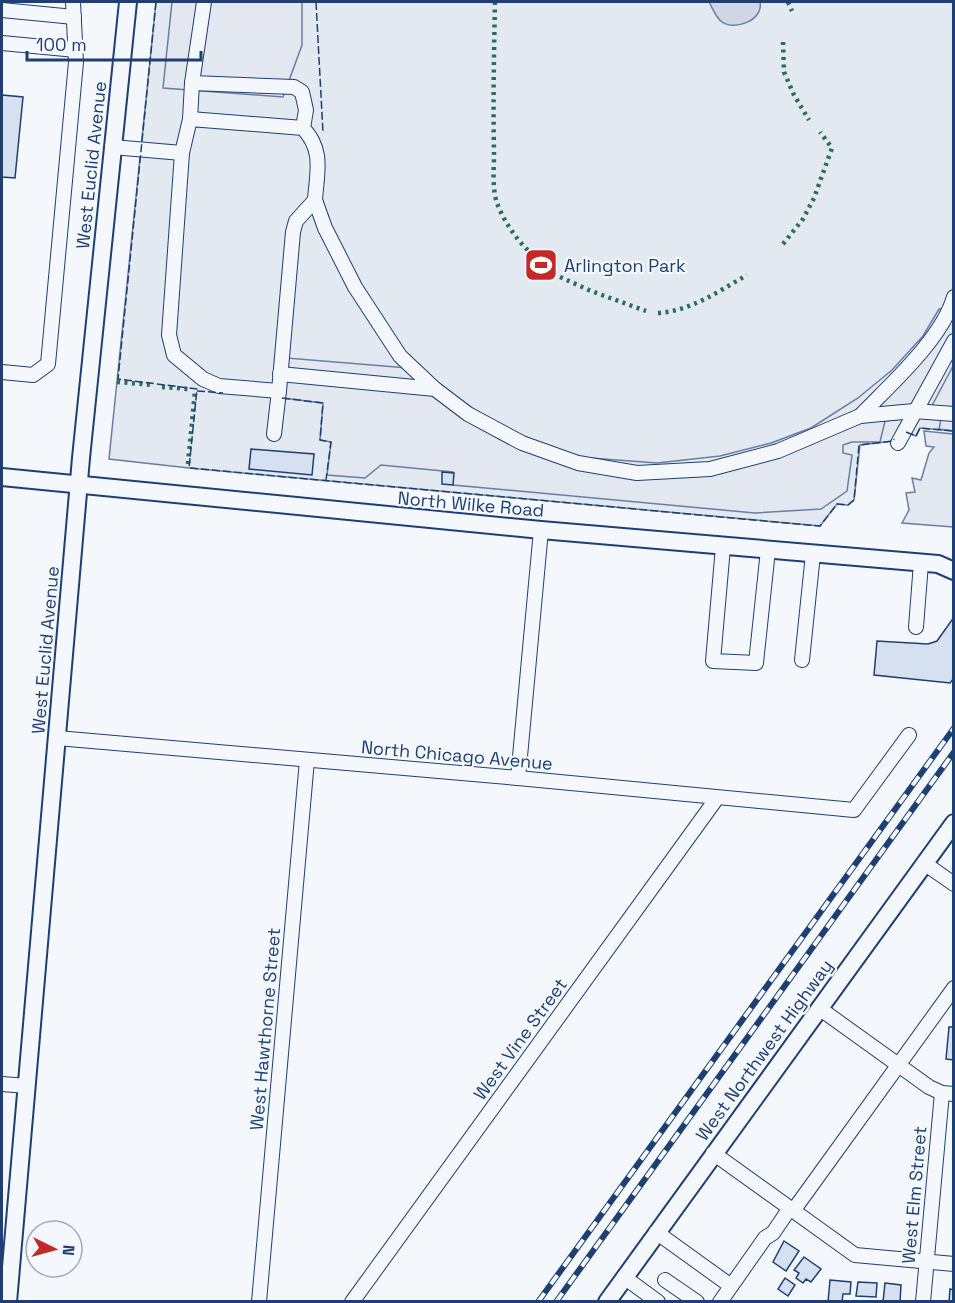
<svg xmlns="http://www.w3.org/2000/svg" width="955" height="1303" viewBox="0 0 955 1303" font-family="'Space Grotesk',sans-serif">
<rect width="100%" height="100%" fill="#f4f7fb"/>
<!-- green -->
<path fill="#e3e9f0" stroke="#687fa3" stroke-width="1.5" d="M156 2H953V431L920 428 916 436 900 429 893 441 860 445 854 500 848 505 837 504 820 526 189 468 109 459Z"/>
<!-- parking -->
<g fill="#e3e8f0" stroke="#687fa3" stroke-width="1.5">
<path d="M172 2H302V45L283 97 163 88Z"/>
<path d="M953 308V341L911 418 885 421 880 442H852L843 445V453L852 455 847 491 821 509 755 513 453 485V472L381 465 365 478 327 475 331 442 320 440 323 403 282 398 287 358 420 369 455 398 507 429 556 450 577 457 657 463 720 456 771 443 811 428 858 398 892 370 923 336 939 309Z"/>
<path d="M953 366V431L939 429 941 419 926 417Z"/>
<path d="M924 431 953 434V527L902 523 909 510 906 493 915 492 912 478 921 480 929 453 934 447 926 446Z"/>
</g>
<!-- water -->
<path fill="#cfd7e4" stroke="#687fa3" stroke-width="1.5" d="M709 2H760C764 20 735 31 722 22 716 18 713 9 709 2Z"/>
<!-- building -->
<g fill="#d5e0f0" stroke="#1d3f73" stroke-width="1.5">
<path d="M2 95 23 97 15 178 2 177Z"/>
<path d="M251 449 314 454 312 475 249 469Z"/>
<path d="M442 472 454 473 453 485 442 484Z"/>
<path d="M954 617V678L950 683 874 675 877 641 928 644 937 641Z"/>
<path d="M949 1027H954V1060L946 1059Z"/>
<path d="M784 1241 799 1251 786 1271 773 1262Z"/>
<path d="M804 1257 821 1269 811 1282 806 1279 803 1283 796 1278 799 1273 794 1270Z"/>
<path d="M785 1278 795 1285 788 1296 778 1289Z"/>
<path d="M830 1280 851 1282 850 1294H843L842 1302H828Z"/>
<path d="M858 1282 877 1283 876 1297 856 1296Z"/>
<path d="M885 1283 901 1285 900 1302H883Z"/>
<path d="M950 1289 954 1290V1302H949Z"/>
</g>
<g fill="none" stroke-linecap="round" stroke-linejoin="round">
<!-- minor casing -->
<g stroke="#1d3f73" stroke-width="16">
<g id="minor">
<path d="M2 10 74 17"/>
<path d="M2 43 76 50"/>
<path d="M192 83 294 87 302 92 306 110 303 128"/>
<path d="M190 119 192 83 204 2"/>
<path d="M112 147 182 153 190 119 303 128C324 151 317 171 315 200"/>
<path d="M182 153 169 335 174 355 203 379 219 386 279 391 274 434"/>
<path d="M2 372 33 375 48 364 76 62 73 2"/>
<path d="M280 374 435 389"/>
<path d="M279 391 293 232 296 221 315 200 325 228 355 287 400 356 435 389 468 414 522 443 578 463 637 473 710 469 778 451 860 416 914 411 954 414"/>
<path d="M860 416C890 385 942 339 954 297"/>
<path d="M898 443 954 341"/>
<path d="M723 547 713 661 756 663 768 550"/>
<path d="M916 627 921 563"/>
<path d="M802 660 813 554"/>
<path d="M57 738 518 778 854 810 909 735"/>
<path d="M518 778 541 530"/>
<path d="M924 863 954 884"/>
<path d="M819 1008 929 1087 942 1093 954 1094"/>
<path d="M2 1084 27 1086"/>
<path d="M713 1153 855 1255 954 1264"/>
<path d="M793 1211 954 988"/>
<path d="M656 1232 731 1286"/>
<path d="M624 1277 658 1302"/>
<path d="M665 1280 697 1302"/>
<path d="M259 1302 307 760"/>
<path d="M352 1302 717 798"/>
<path d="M720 1302 765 1238 773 1233 790 1208"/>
<path d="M923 1302 942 1093"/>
</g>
</g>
<!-- major casing -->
<g stroke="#1d3f73" stroke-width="20">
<g id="major">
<path d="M2 477 541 530 938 564 954 571"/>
<path d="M8 1302 81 458 128 2"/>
<path d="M607 1302 954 823"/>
</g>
</g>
<!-- minor -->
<use href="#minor" stroke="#f4f7fb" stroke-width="14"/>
<!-- major -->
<use href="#major" stroke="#f4f7fb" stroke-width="16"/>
<!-- rail casing -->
<g stroke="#1d3f73" stroke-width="6">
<g id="rail">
<path d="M538 1302 954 728"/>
<path d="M556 1302 954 752"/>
</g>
</g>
<!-- rail -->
<use href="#rail" stroke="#f4f7fb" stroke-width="4" stroke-dasharray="11" stroke-linecap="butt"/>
<!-- hedge -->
<g stroke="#2c6c60" stroke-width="4.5" stroke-dasharray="3 4.5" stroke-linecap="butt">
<path d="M495 2C494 52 493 102 494 153 494 168 492 189 497 203 507 230 528 254 551 270"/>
<path d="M788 2 792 11"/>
<path d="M783 42 784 72 794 95 809 120"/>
<path d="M783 244 803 219 814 198 832 148 820 132"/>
<path d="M560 277 591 291 646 311"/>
<path d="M658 313C691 311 719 291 747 275"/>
<path d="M117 382 154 385"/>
<path d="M162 387 189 389"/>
<path d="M188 464 195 391"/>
</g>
<!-- fence -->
<g stroke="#1d3f73" stroke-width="1.5" stroke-dasharray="8 3" stroke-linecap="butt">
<path d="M156 2 118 379 197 389 189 468 820 526 837 504 848 505 854 500 859 445 893 441 894 439"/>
<path d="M316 2 323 133"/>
<path d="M197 391 223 393"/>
<path d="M282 398 323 403 320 440 331 442 326 480"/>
<path d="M906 432 916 436 920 428 954 431"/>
</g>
</g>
<!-- icons -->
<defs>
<g id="stadium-square" transform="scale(1.725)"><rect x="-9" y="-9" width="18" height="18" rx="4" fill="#c62828" stroke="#f4f7fb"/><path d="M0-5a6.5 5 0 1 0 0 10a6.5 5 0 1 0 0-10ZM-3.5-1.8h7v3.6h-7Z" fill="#fff"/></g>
</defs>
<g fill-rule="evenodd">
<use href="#stadium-square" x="541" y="265"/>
</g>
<g text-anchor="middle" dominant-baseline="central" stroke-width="4.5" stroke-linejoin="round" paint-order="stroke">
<!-- street labels -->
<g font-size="18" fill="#1d3f73" stroke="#f4f7fb">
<text transform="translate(91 165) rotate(-84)">West Euclid Avenue</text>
<text transform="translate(471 504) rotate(5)">North Wilke Road</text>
<text transform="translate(45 650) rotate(-85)">West Euclid Avenue</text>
<text transform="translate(457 755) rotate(5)">North Chicago Avenue</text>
<text transform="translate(265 1029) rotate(-85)">West Hawthorne Street</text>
<text transform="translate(520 1039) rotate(-54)">West Vine Street</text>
<text transform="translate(764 1050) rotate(-54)">West Northwest Highway</text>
<text transform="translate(914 1195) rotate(-85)">West Elm Street</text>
</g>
<!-- poi labels -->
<g font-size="18" fill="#1d3f73" stroke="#f4f7fb" text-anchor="start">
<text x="564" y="265">Arlington Park</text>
</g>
</g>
<!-- border -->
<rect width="955" height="1303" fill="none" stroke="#1d3f73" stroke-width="6"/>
<!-- north arrow -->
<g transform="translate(54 1249) rotate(95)"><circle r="28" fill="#f4f7fb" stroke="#9eadc5" stroke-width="1.5"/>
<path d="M0-4.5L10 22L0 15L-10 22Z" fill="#c62828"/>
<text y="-9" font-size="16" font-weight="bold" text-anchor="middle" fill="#1d3f73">N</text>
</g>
<!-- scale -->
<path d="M27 51v9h174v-9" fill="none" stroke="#1d3f73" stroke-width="3"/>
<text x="36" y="51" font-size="18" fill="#1d3f73" stroke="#f4f7fb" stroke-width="4.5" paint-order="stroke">100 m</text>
</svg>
